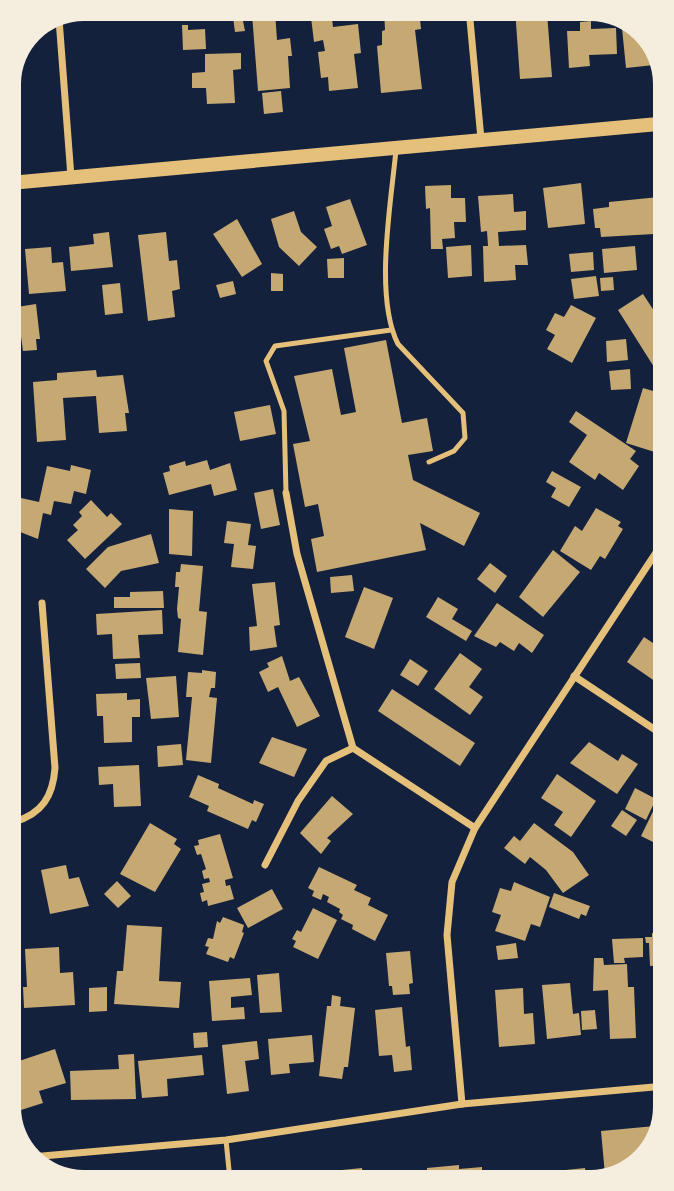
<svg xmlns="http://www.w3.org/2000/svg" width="674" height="1191" viewBox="0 0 674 1191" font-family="'Noto Sans',sans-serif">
<rect width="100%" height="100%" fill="#14213d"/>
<!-- building -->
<g fill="#c6a872">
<path d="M282 9H307L308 16 283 19Z"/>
<path d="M310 9H331L333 27 358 24 361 53 354 54 358 88 329 91 328 77 321 78 318 52 325 51 323 40 314 42Z"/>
<path d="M384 9H419L421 29 415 30 422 89 381 93 377 46 382 45V31L385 30Z"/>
<path d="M515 9H543L544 13H547L552 77 520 79Z"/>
<path d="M275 12 277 40 290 38 292 56H288L290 88 258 91 252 14Z"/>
<path d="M242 16 245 31 235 32 233 17Z"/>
<path d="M621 18 632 22 658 51V79L654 65 626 68Z"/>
<path d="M591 21V29L616 28 617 54 589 55 590 66 569 68 567 31H580V22Z"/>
<path d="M182 25H188V30L205 29 206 49 183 50Z"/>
<path d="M241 53V69L233 70 235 103 207 104 206 88H192V73L205 72V54Z"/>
<path d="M12 73 14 107H9V80Z"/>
<path d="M281 91 283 112 264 114 262 93Z"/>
<path d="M581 183 585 224 548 228 543 188Z"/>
<path d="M451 185V198H465L466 222H454L455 238 442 239 443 249H431L430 208 426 209 425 186Z"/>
<path d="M513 194 514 212 526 211V230L498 232 499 246 526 245 528 265H515L516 280 484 282 483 246H488L487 231 481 232 478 196Z"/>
<path d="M659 197V228L653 229 654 234 601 237 600 228H595L593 209 609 207V202Z"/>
<path d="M350 199 367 245 342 254 339 246 331 249 324 229 332 226 326 207Z"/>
<path d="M294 211 301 232 317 247 299 266 279 247 271 219Z"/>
<path d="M237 219 262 264 242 277 213 234Z"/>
<path d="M109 232 113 267 71 271 69 247 94 244 93 234Z"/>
<path d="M166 232 169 261 177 260 180 289 172 291 175 317 148 321 138 235Z"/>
<path d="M471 245 472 276 448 278 446 247Z"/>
<path d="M635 246 637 270 604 273 602 249Z"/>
<path d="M51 247 52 263 63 262 66 291 29 294 25 249Z"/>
<path d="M593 252 594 270 571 272 569 254Z"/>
<path d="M344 258V278H328L327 259Z"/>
<path d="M271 273 283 274V291H271Z"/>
<path d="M596 276 599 296 574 299 571 279Z"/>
<path d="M613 277 614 290 601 291 600 278Z"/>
<path d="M233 281 236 294 220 298 216 285Z"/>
<path d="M120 283 123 313 105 315 102 285Z"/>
<path d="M643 294 660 320V363L654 367 618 310Z"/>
<path d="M36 304 40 339H36L37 350 23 351 17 307Z"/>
<path d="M571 305 596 318 572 363 547 349 555 335 546 330 555 313 564 317Z"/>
<path d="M626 339 628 360 607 362 606 341Z"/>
<path d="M386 340 402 423 427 418 433 451 408 455 413 480 480 513 464 546 420 523 426 550 317 572 311 539 324 536 318 504 305 507 293 444 310 441 294 376 332 369 341 415 356 412 344 348Z"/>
<path d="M630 369 631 389 611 390 609 371Z"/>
<path d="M96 370 97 377 123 375 129 413H125L127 431 99 433 96 396 63 398 66 440 37 442 33 382 57 380V373Z"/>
<path d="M643 388 660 393V417L656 431 660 432 661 454 626 443Z"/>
<path d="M270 405 276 434 240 441 234 412Z"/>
<path d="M576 411 636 451 630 459 639 466 623 490 599 473 595 480 569 462 587 435 569 422Z"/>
<path d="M207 460 210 470 230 463 237 490 214 496 211 484 169 495 163 473 170 471 169 466 185 461 186 466Z"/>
<path d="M71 465 91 470 86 494 74 491 71 504 54 501 51 515 43 513 38 539 15 530 12 496 39 502 47 466 70 471Z"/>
<path d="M552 471 581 487 569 507 551 497 556 488 546 482Z"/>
<path d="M273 489 280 525 261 529 254 493Z"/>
<path d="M91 500 107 517 111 513 122 524 85 559 67 540 78 530 73 525 82 516 79 512Z"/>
<path d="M596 508 621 522 618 526 623 529 605 559 600 556 591 570 560 551 575 526 582 531Z"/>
<path d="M169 509 193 511 192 556 169 554Z"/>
<path d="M227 521 251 524 248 545 256 546 253 569 231 567 234 544 224 543Z"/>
<path d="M151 534 159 563 121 571 105 588 86 569 108 547Z"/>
<path d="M553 550 580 572 543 617 519 597Z"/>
<path d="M490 563 507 576 495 593 477 579Z"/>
<path d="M181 564 203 566 199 611 207 612 203 655 178 652 181 619 178 618 177 609 179 587H175L176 572H180Z"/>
<path d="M352 575 354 591 331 593 330 577Z"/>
<path d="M275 582 280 625 274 626 277 647 250 651 249 627 257 626 252 584Z"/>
<path d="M364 587 393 598 374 649 345 637Z"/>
<path d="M163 591 164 608H114V597H130V592Z"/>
<path d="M438 597 458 609 452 619 472 631 466 641 426 617Z"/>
<path d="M497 603 544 635 532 653 519 643 514 651 500 642 496 647 474 636Z"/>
<path d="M162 610 163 634 138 635 140 658 113 659 112 634 97 635 96 614Z"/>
<path d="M644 637 662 649V686L627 662Z"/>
<path d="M460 653 482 669 469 687 483 697 470 715 434 689Z"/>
<path d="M282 656 290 681 299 677 320 716 297 727 278 687 268 692 259 672 269 667 267 663Z"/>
<path d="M410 659 428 671 418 686 400 675Z"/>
<path d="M140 663 141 678 116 679 115 664Z"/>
<path d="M202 670 216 672 215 688H211L209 697 217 698 211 763 186 760 192 697H186L188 672 202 673Z"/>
<path d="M176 676 179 717 151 719 146 678Z"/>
<path d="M392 689 475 743 460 766 378 711Z"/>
<path d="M127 693V700L140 699V717H132V742L104 743 103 716H97L96 694Z"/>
<path d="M272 737 307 749 294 777 259 763Z"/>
<path d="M14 740H16L20 767 14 768Z"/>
<path d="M589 742 618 761 622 754 638 764 617 794 570 763Z"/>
<path d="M181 744 183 765 158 767 157 746Z"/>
<path d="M139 765 141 806 114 807 113 784 99 785 98 767Z"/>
<path d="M557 774 596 801 571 837 554 825 563 812 541 798Z"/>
<path d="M198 775 219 784 218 788 253 804 254 800 264 804 256 822 252 820 248 829 207 811 209 806 189 797Z"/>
<path d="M635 788 656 799 646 820 625 809Z"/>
<path d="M663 791V847L641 836Z"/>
<path d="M332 796 353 814 327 838 331 841 321 854 300 833Z"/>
<path d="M622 810 637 820 626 836 611 826Z"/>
<path d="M150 823 177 839 174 844 181 849 155 892 120 874Z"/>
<path d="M534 823 573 852 589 875 563 893 546 870 530 857 525 864 504 848 514 836 520 841Z"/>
<path d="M220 834 233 878 225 880 226 886 230 885 234 899 208 906 207 900 202 902 200 893 204 892 202 884 210 882 209 878 204 879 202 871 206 869 201 854 197 855 194 846 199 845 198 840Z"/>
<path d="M66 865 69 879 79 877 89 906 50 914 41 870Z"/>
<path d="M319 867 357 885 354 890 371 898 368 905 388 915 375 941 352 929 353 925 341 919 343 915 339 912 340 909 327 902 329 897 323 894 321 900 312 896 314 891 308 888Z"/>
<path d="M663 868H664V896L654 893Z"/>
<path d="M117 881 131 896 118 908 104 894Z"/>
<path d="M514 882 550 897 540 927 531 924 525 941 495 931 501 915 492 912 500 888 511 891Z"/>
<path d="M272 889 283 909 248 928 237 908Z"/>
<path d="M554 893 590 906 586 916 581 914 579 919 549 907Z"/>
<path d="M313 908 337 920 318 959 293 947 296 941 292 939 297 930 301 932Z"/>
<path d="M223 917 244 925 242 932 244 933 234 959 230 957 228 962 206 954 209 947 205 946 208 938 213 939 217 921 220 923Z"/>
<path d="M127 925 162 927 159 981 181 982 179 1008 114 1004 117 971H123Z"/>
<path d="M652 933H664V965L650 966 649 943H646L645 937H652Z"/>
<path d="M643 938V957L624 958 625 963H614L612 939Z"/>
<path d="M516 943 518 958 498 960 496 946Z"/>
<path d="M59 947 60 973 73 972 75 1005 24 1008 23 987H27L25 949Z"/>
<path d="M410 951 413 983 409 984 410 994 393 995 392 986H389L386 953Z"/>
<path d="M594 958H603L604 965 627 964 628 987H634L636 1038 610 1039 608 990 593 991Z"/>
<path d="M279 973 282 1012 260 1013 257 975Z"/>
<path d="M250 978 252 995 231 997V1008L244 1007 245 1019 212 1021 209 981Z"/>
<path d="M570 983 573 1014 579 1013 581 1035 547 1039 542 985Z"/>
<path d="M107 987V1011L89 1012V988Z"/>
<path d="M523 988 524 1014 533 1013 535 1044 499 1047 495 990Z"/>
<path d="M332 995 341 997 340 1006 355 1008 348 1067H344L342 1079 319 1076 327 1006H331Z"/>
<path d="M402 1007 406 1047 410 1046 412 1070 394 1072 392 1055 379 1056 375 1010Z"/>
<path d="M595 1010 597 1029 582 1030 581 1011Z"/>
<path d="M207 1032 208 1047 194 1048 193 1033Z"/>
<path d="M312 1035 314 1062 289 1064 290 1073 271 1075 268 1039Z"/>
<path d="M257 1041 259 1059 245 1061 249 1091 227 1094 222 1045Z"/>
<path d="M55 1049 66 1083 39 1091 43 1103 21 1110 16 1097V1062Z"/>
<path d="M134 1054 136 1099 71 1100 70 1071 119 1069 118 1055Z"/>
<path d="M202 1055 204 1075 167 1079 168 1096 142 1098 138 1061Z"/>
<path d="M655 1126 653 1148 623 1175H605L601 1131Z"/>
<path d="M459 1165V1169L482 1167V1177H427V1168Z"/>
<path d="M362 1168 363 1178 332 1179V1171Z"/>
<path d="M585 1168 586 1175 527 1176V1174Z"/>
</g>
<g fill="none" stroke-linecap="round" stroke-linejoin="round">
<!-- service -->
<g stroke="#e5c07b" stroke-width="5">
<path d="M396 150C391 203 374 297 398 344L463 413 465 438 454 451 429 462"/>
<path d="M286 493 284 411 266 361 275 346 391 330"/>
<path d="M226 1140 230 1180"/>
</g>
<!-- minor -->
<g stroke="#e5c07b" stroke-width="7">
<path d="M469 9 481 139"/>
<path d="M59 19 71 177"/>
<path d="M286 493 297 554 353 748 475 828"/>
<path d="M574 676 663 735"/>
<path d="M14 822C42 814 53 796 55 768L42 603"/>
<path d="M265 865 298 801 326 761 353 748"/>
<path d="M462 1104 447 935 452 882 475 828 661 545"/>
<path d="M31 1157 226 1140 462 1104 665 1086"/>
</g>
<!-- secondary -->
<path stroke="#e5c07b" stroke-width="14" d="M10 183 658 124"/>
</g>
<!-- crop -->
<path d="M0 0H674V1191H0ZM84 21H590A63 63 0 0 1 653 84V1107A63 63 0 0 1 590 1170H84A63 63 0 0 1 21 1107V84A63 63 0 0 1 84 21Z" fill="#f5edde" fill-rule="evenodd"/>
</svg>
